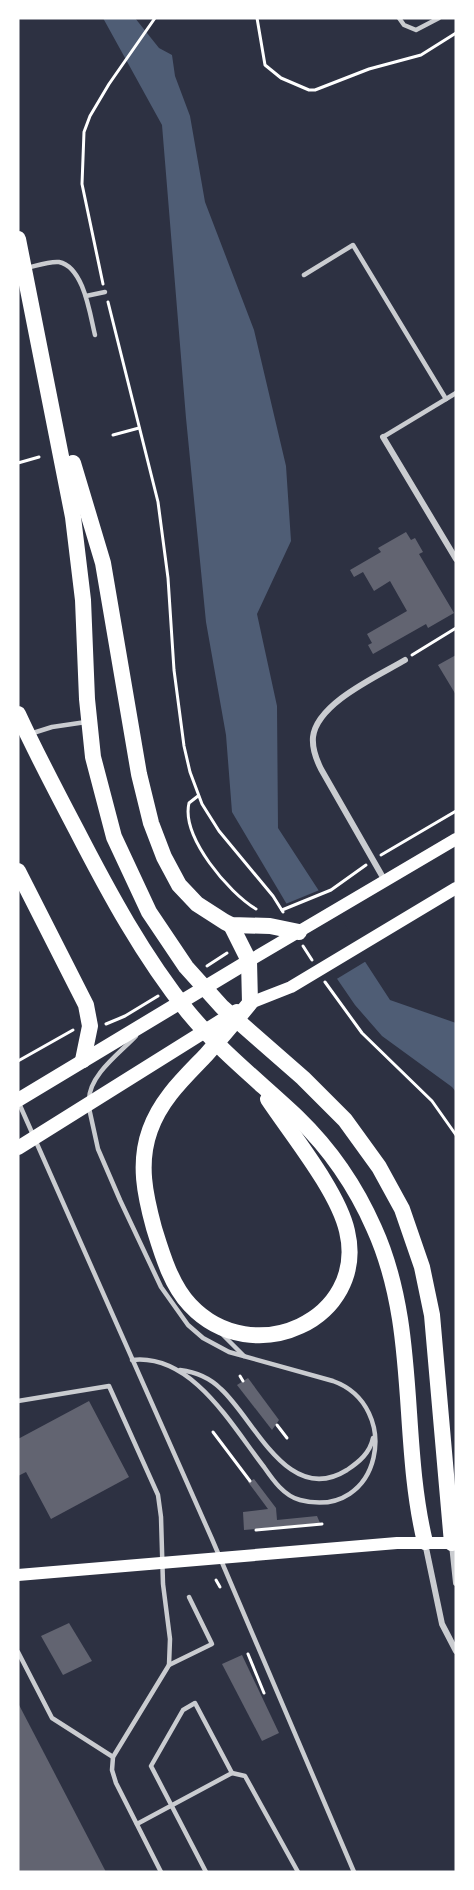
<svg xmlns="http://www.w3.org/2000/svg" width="474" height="1890" viewBox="0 0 474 1890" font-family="'Fira Sans Condensed',sans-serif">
<rect width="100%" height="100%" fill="#2d3142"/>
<!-- water -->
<path fill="#4f5d75" d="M103 18H135L159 48 172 55 175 76 190 116 205 202 254 330 286 466 291 541 257 614 277 706 278 828 390 1000 456 1023V1092L452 1087 382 1036 355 1005 292 913 232 812 226 735 206 622 186 418 162 125Z"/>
<!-- pier -->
<path fill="#2d3142" d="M322 889 368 960 335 980 283 905Z"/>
<!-- building -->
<g fill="#626471">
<path d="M406 532 411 540 415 538 423 552 419 554 454 613 428 628 426 624 373 654 368 645 372 643 367 634 407 611 390 581 374 591 363 572 354 577 350 570 381 552 378 548Z"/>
<path d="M456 655V695L438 665Z"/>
<path d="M248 1378 279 1420 272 1430 237 1385Z"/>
<path d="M89 1401 129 1477 51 1519 26 1472 18 1476V1439Z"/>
<path d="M254 1479 276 1508 277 1520 317 1516 320 1523 244 1530 243 1512 268 1509 248 1482Z"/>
<path d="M69 1623 92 1661 63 1675 41 1636Z"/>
<path d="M242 1655 279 1733 262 1741 222 1664Z"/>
<path d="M18 1703 106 1872H18Z"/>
</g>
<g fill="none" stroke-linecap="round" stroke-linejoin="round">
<!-- path -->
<g stroke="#fff" stroke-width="3">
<path d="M257 18 265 65 281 78 309 90H315L369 69 421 55 456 33"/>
<path d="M103 284 82 184 84 132 90 116 109 84 155 18"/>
<path d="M108 302 158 502 168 578 174 670 184 746 190 772 202 804 219 831 273 896 283 912"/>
<path d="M113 435 139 428"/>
<path d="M18 463 39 457"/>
<path d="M412 655 456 628"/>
<path d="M198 796 189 803C181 837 229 893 256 909"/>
<path d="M381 855 456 811"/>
<path d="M282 910 331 890 366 865"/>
<path d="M303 946 312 960"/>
<path d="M207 966 227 953"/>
<path d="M325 982 362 1033 432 1101 456 1135"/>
<path d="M106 1024 125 1016 158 996"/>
<path d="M18 1061 73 1030"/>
<path d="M240 1376 243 1381"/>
<path d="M277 1425 287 1438"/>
<path d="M213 1432 250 1481"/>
<path d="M256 1530 322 1524"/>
<path d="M216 1580 220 1587"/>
<path d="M248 1654 264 1693"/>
</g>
<!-- service -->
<g stroke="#caccd0" stroke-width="4.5">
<path d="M399 18 404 25 416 30 439 18"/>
<path d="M27 268C36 266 49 261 59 262 84 267 90 315 95 335"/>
<path d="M304 275 353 245 446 399"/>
<path d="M86 296 105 292"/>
<path d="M383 437 456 393"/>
<path d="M33 733 52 727 86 722"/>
<path d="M89 1100C89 1075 120 1053 136 1036"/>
<path d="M18 1101 212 1539 354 1872"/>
<path d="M89 1108 98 1149 120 1200 161 1287 188 1325 203 1338 229 1352 333 1381C403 1406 382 1521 300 1500 284 1496 273 1480 264 1467 232 1426 192 1353 132 1360"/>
<path d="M220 1332 244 1356"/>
<path d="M180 1370C196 1372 210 1378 221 1389 255 1420 288 1507 347 1470 359 1462 370 1453 373 1438"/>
<path d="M18 1401 109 1386 158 1495 161 1517 163 1584 170 1639 169 1665 113 1757 112 1770 116 1783 161 1872"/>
<path d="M18 1652 52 1718 113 1757"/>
<path d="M169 1665 212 1644 189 1597"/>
<path d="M232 1773 245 1776 298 1872"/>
<path d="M137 1824 232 1773 195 1703 183 1710 151 1766 206 1872"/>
</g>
<!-- minor -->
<g stroke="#caccd0" stroke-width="6">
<path d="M383 437 456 559"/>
<path d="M385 881 321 769C316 759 312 748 313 737 317 703 378 676 405 660"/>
<path d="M425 1543 442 1624 456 1651"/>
<path d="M452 1545 456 1583"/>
</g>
<!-- secondary -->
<g stroke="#fff" stroke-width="12">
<path d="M249 961 456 839"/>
<path d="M250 1003 291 987 456 888"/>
<path d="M18 1575 397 1543H456"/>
</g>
<!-- primary -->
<g stroke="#fff" stroke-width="14">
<path d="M18 1100 249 961"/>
<path d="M18 1148 237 1011"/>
</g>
<!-- motorway -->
<g stroke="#fff" stroke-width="16">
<path d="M18 239 73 517 83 600 87 699 93 757 114 837 149 912 186 967 222 1007 303 1078 345 1120 379 1167 402 1209 422 1267 432 1315 452 1543"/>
<path d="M73 463 103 563 139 774 151 823 164 857 179 885 197 904 225 922 231 925 270 926 299 932"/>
<path d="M18 714C36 753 56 791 76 829 109 893 143 956 188 1012 221 1052 261 1083 298 1118 330 1149 356 1187 374 1228 419 1327 400 1439 425 1542"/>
<path d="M18 871 86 1005 90 1026 83 1060"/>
<path d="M231 925 249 961 250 1003C236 1020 221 1038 206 1055 184 1078 161 1099 150 1130 138 1163 145 1195 154 1228 162 1254 171 1285 190 1305 253 1372 368 1319 347 1231 338 1191 292 1135 268 1099"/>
</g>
</g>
<!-- border -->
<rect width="474" height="1890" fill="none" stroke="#ffffff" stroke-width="39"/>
</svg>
